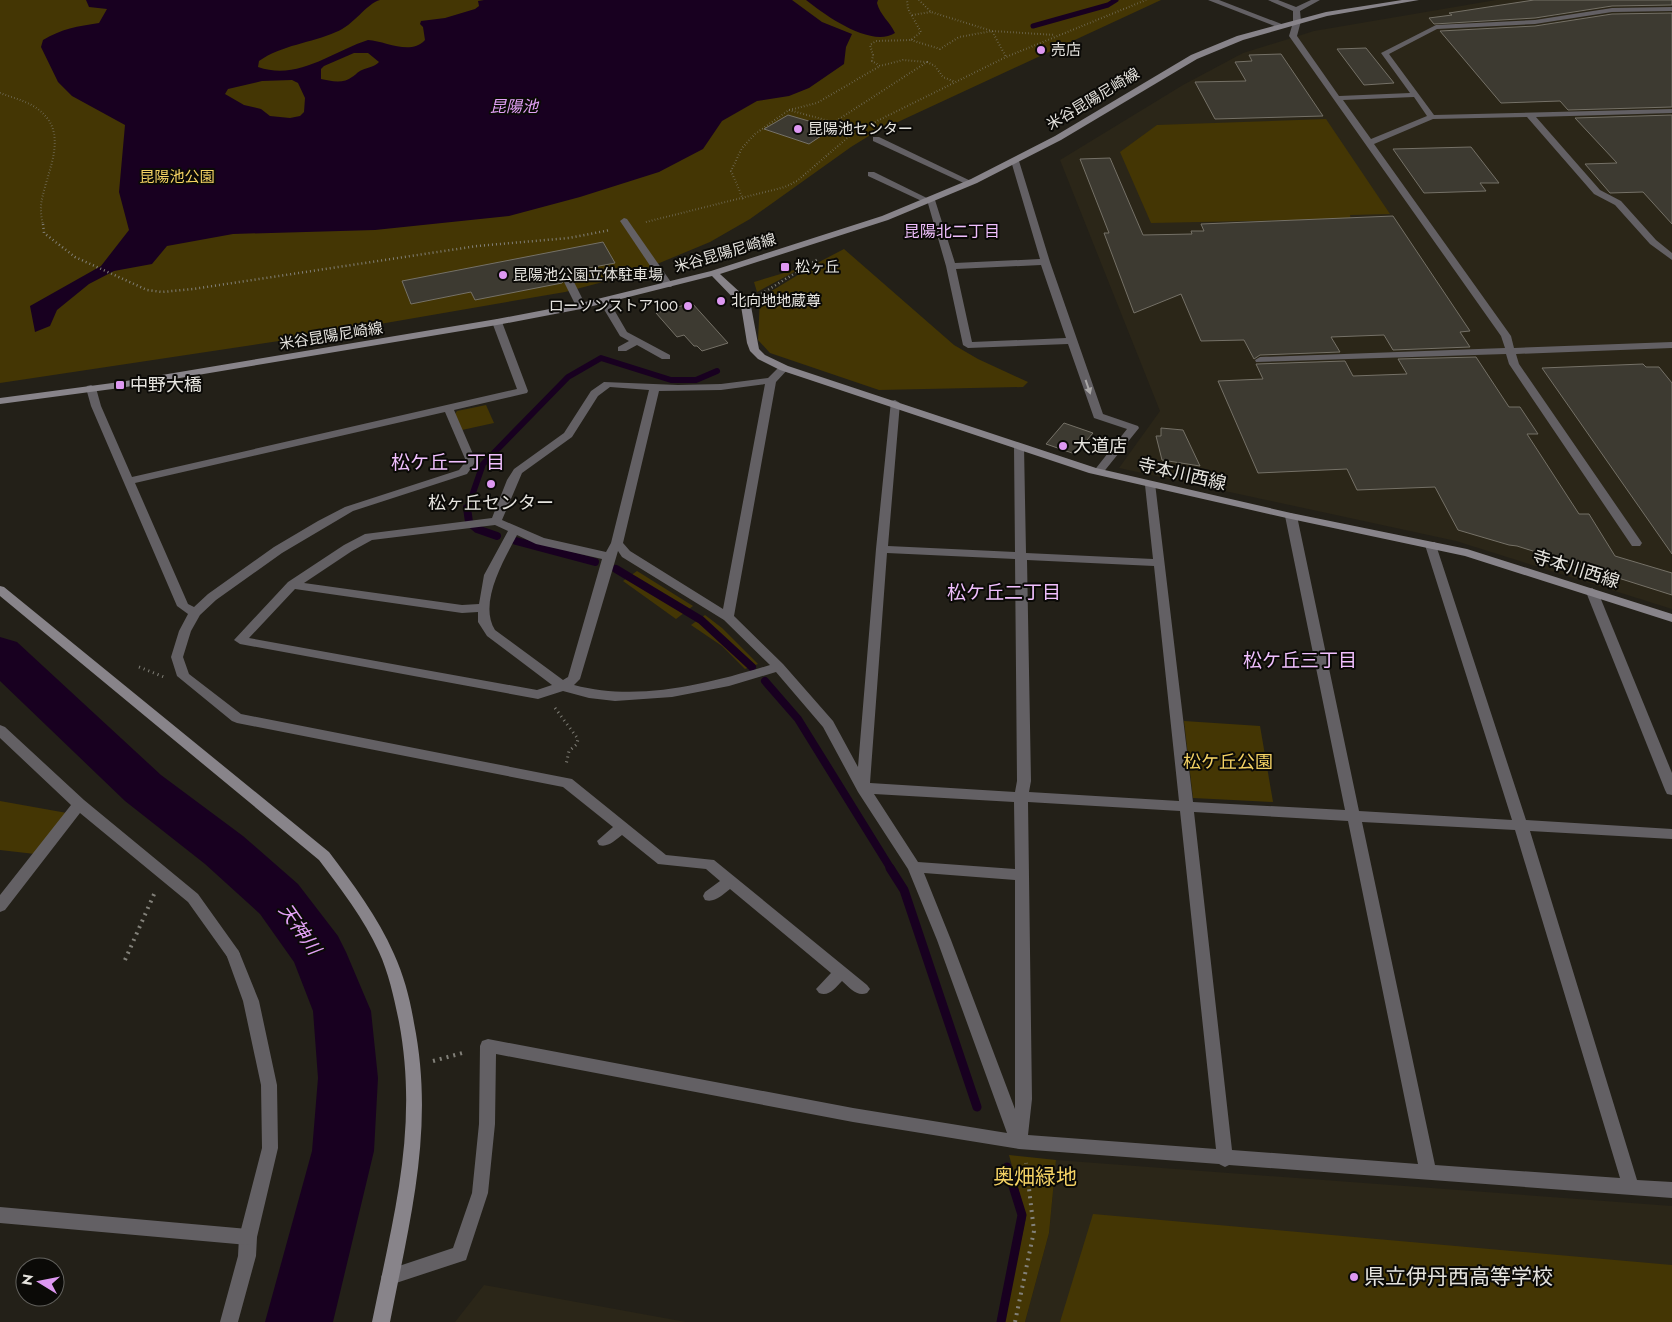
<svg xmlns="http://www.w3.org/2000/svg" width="1672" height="1322" viewBox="0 0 1672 1322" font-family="Jost,'Noto Sans JP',sans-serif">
<rect width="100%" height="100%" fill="#232018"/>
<!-- built -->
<g fill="#2b2618">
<path d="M1496 0H1672V609L1456 541 1119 468 1160 411 1060 160 1183 85 1243 53 1314 31Z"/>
<path d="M1056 1160 1672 1206V1322H1025L1049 1233Z"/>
<path d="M484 1285 686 1322H455Z"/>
</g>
<!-- green -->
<g fill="#443604">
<path d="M0 0H1161L872 134 851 147 750 219 710 242 633 274 565 292 299 338 0 383Z"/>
<path d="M1326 119 1390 214 1350 215 1351 219 1151 223 1120 152 1157 125Z"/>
<path d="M844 249 954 345 978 359 1028 382 1023 387 879 390 770 353 758 340 760 298 821 261Z"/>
<path d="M794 270 796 271 757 292 754 282Z"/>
<path d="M486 405 494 423 462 430 455 414 457 411Z"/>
<path d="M637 571 693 606 676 619 623 581Z"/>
<path d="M705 615 722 628 758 664 745 669 722 646 691 625Z"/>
<path d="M1184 721 1260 726 1273 802 1193 798Z"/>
<path d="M0 801 67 813 35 854 0 850Z"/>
<path d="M1009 1155 1056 1160 1049 1233 1025 1322H1004L1026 1217Z"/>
<path d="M1093 1214 1672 1265V1322H1060Z"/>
</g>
<!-- water -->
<g fill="#180020" fill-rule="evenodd">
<path d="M86 0H380C367 3 353 26 336 32 311 43 282 45 259 61L258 67C298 81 331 52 368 40 386 41 410 56 425 40L423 27 420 24 421 21 445 18 475 9 479 6 478 1 484 0H792L822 22 852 34 846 47 844 64 809 88 789 96 757 101 722 121 703 149 659 172 580 197 509 216 375 230 233 234 167 246 152 264 114 271 89 284 57 310 50 326 35 332 30 306 101 266 129 230 119 192 125 125 72 96 58 82 41 47 43 40C61 29 78 26 99 23L107 9 89 7ZM354 53H368L379 62C374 67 369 67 362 70 357 72 356 75 352 77 344 84 330 81 321 79V69L324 66ZM292 80 298 83 305 98 304 112 300 116 290 118 270 116 261 109 244 105 225 94 228 89 262 81Z"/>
<path d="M806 0H878L877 3C880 15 890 22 895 33 871 48 826 16 806 0Z"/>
</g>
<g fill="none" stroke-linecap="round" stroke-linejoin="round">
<!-- stream-far3 -->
<path stroke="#180020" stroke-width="5" d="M1033 26 1108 5 1116 0"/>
<!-- stream-far2 -->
<path stroke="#180020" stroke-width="6" d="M467 510 483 464 568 377 601 358 671 380H696L717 371"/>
<!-- stream-far1 -->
<g stroke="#180020" stroke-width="8">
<path d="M467 508 469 522 477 529 497 536"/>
<path d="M516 541 595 562"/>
<path d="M616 569 701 620 752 667"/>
<path d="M765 681 798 719 891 869"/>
</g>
<!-- stream -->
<g stroke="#180020" stroke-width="9">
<path d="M890 868 904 890 977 1107"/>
<path d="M1001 1322 1022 1215 1007 1167"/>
</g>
<!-- river -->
<path fill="#180020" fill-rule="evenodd" d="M0 637 17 642 161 775 243 836 298 884 338 936 346 952 371 1011 378 1078 374 1151 333 1322H265L312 1151 318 1078 313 1011 294 962 260 914 205 864 125 801 0 681Z"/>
</g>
<!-- building -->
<g fill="#3d3a31" stroke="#757167">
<path d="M1534 0H1672V5L1612 6 1535 18 1434 24 1429 18 1452 15 1449 13Z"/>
<path d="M1672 13V107L1568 110 1560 101 1501 103 1440 31 1535 26 1612 14Z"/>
<path d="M1366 48 1394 83 1364 85 1337 49Z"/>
<path d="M1281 54 1323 116 1215 119 1195 82 1246 81 1235 62 1252 61 1249 55Z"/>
<path d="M788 115 833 128 809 144 764 129Z"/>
<path d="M1672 115V224L1643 192 1610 193 1585 164 1617 163 1575 118Z"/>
<path d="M1471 147 1499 183H1480L1486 191 1424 193 1393 149Z"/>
<path d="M1110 158 1143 235 1192 234 1191 231H1204L1201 224 1393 216 1470 331 1460 332 1470 347 1393 350 1384 335 1331 337 1340 352 1260 355 1254 359 1244 340 1201 341 1181 294 1134 313 1104 233H1109L1080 159Z"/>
<path d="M603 242 615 263 573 271 578 280 568 277 562 283 475 300 471 292 411 304 402 281Z"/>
<path d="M692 303 728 343 702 351 697 346H694L684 335 677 337 656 313Z"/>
<path d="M1476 357 1509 407H1520L1538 434H1527L1579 514H1589L1615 556 1672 573V595L1517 546 1509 545 1458 530 1435 487 1357 490 1347 469 1258 473 1218 381 1263 379 1256 364 1345 361 1353 376 1407 374 1398 359Z"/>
<path d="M1643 364 1646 367H1659L1672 383V554L1542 368Z"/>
<path d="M1064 423 1093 433 1075 454 1046 444Z"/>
<path d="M1161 428 1183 430 1200 466 1162 460 1156 436H1161Z"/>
</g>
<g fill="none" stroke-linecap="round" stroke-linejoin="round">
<!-- path-far3 -->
<g stroke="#828079" stroke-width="2" stroke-dasharray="0.5 2.5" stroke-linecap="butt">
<path d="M919 0 931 12 992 31 1055 35"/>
<path d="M912 15 931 12"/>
<path d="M911 40 940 49 959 37 992 31 1006 57"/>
<path d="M927 62 935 66 943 77 955 82"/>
<path d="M0 93C13 98 28 101 39 110 69 133 48 169 42 199 40 208 41 217 43 225"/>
<path d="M789 110 836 123"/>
<path d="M875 122 1006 57 1146 0"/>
<path d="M852 134 836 121 927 62 903 60 880 66"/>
<path d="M743 199 731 171 742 148 755 134 789 110 817 103 880 66 872 61 873 55 870 45 876 41 911 40 921 32 908 9 907 0"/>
<path d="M646 222 785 187 797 181 852 134 862 129"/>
</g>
<!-- path-far2 -->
<g stroke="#828079" stroke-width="2.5" stroke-dasharray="1 3" stroke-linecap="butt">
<path d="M43 224 44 233 75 257 147 290 162 292 193 289 477 246 569 238 610 230"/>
<path d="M758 296 818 259"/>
</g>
<!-- path-far1 -->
<g stroke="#828079" stroke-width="3" stroke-dasharray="1 4" stroke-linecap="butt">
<path d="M139 667 164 677"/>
<path d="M555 708 578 739 577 744 569 751 566 765"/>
</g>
<!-- path -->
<g stroke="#828079" stroke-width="4" stroke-dasharray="2 5" stroke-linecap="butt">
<path d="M125 960 155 892"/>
<path d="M433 1061 466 1052"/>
<path d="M1015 1322 1034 1231 1026 1163"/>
</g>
<!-- lane -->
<g fill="#636064" fill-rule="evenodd">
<path d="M1208 0H1219L1284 25 1277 27Z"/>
<path d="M1672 7V11L1612 12 1535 24 1437 29 1389 54 1434 115 1672 109V113L1536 117 1600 190 1621 201 1656 240 1672 253V260L1650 244 1615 205 1594 194 1527 117 1433 119 1374 144 1511 336 1514 348 1672 342V348L1516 354 1519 364 1640 540 1642 543 1640 546H1632L1509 364 1506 354 1256 362 1255 360 1260 357 1505 348 1501 336 1289 36 1294 19 1301 21 1297 36 1339 96 1410 93 1381 53 1436 25 1535 20 1612 8ZM1414 97 1427 116 1371 139 1343 100Z"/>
<path d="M873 137H879L975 183 968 185 873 141Z"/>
<path d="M868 172H874L933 201 926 203 868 176Z"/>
<path d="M624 218 627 219 673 285 671 287H665L663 285 620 221Z"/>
<path d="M569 279 574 282 586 306 584 308H578L576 306 564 282Z"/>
<path d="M233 948 238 950 240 954 259 1001 277 1085 278 1148 257 1237 256 1256 238 1322H220L238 1256 239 1237 262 1148 261 1085 243 1001 226 954 228 950Z"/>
</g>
<!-- street -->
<g fill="#636064" fill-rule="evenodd">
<path d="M1268 0H1278L1296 7 1311 0H1320L1300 11 1301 21 1297 23 1293 21V11Z"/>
<path d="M1015 158 1019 161 1050 262 1103 414 1138 426 1139 428 1102 474H1094L1093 472 1127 429 1094 418 1068 344 968 348 963 345 946 266 927 200 931 197 935 200 955 263 1040 259 1011 161ZM1041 265 1066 338 972 342 956 269Z"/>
<path d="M604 298 609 301 627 332 670 355V359H662L637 345 626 351H618V347L629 341 620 336 599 301Z"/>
<path d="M497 319 502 322 528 391 527 393 454 410 476 461 467 474 353 511 282 553 216 600 200 615 191 631 183 657 189 674 241 714 572 779 666 855 714 860 867 985 870 989 867 993C857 997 850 988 842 981 835 988 829 997 819 993L816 989 831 973 730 889C722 895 715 903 705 900L703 896 705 892 720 881 706 869 658 864 622 835C615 840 608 848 599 845L597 841 613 827 563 787 237 723 232 721 177 676 171 657 179 631 188 614 177 606 91 406 86 388 87 386 91 385 96 388 101 406 132 477 517 389 492 322ZM445 412 466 461 459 470 345 507 318 521 274 547 208 594 194 607 188 604 135 483Z"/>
<path d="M784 365 789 368 776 382 734 616 783 664 833 721 858 767 876 549 891 401 895 400 900 403 888 546 1015 552 1014 446 1019 443 1024 446 1026 553 1153 559 1145 485 1151 482 1155 483 1193 802 1345 810 1285 516 1291 513 1297 516 1359 811 1512 820 1425 545 1427 542H1435L1526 820 1672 829V839L1530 831 1637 1180 1672 1182V1198L1229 1165 1225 1167 1219 1164 1019 1149 853 1122 496 1054 495 1124 488 1193 466 1260 390 1285 384 1283 381 1277 384 1271 453 1248 472 1193 479 1124 480 1046 482 1041 488 1039 853 1108 1007 1133 937 940 908 869 858 792 823 727 776 672 729 686 672 697 615 701 589 698 563 691 538 699 240 644 234 640 288 582 344 545 365 534 492 518 507 480 514 469 564 433 591 391 604 382 678 385 721 384 768 378 780 366ZM765 384 723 609 630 551 623 543 659 391 721 390ZM610 387 649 390 611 543 606 552 544 538 502 520 522 473 572 437 598 396ZM495 525 508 531 484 575 479 604 462 605 304 583 352 551 372 540ZM517 535 536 544 602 559 568 677 563 680 495 630C478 603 504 560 517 535ZM618 551 622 557 724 620 770 665C708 684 638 702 574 685L580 679ZM887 553 1015 559 1017 781 1015 792 870 783ZM1027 560 1154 566 1179 801 1029 792 1031 781ZM295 589 462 613 478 612V622L487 636 552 685 537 690 249 638ZM874 794 1014 802 1015 869 918 862ZM1028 802 1180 811 1216 1149 1028 1135 1032 1099ZM1194 812 1348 821 1418 1164 1232 1150ZM1362 822 1515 830 1620 1178 1435 1165ZM924 873 1015 880V1109L951 940Z"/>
<path d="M1592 588 1598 592 1672 773V795L1667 794 1665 790 1586 592Z"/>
<path d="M0 725 5 727 84 800 198 894 238 950 240 954 238 958 233 960 228 958 188 902 80 813 5 910 0 912V895L71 805 0 738Z"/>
<path d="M0 1207 248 1229 254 1231 257 1237 254 1243 248 1245 0 1223Z"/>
</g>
<!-- secondary -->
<g fill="#88848a" fill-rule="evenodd">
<path d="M1402 0H1419L1327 16 1243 40 1197 59 1061 140 977 183 888 220 720 274 743 295 751 306 759 349 765 355 788 366 1096 468 1291 513 1467 549 1672 614V622L1465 556 1291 519 1089 473 780 370 758 359 750 351 747 343 741 306 712 276 581 309 497 325 120 388 0 404V398L120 382 497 319 581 303 711 271 882 216 971 179 1055 136 1191 55 1237 36 1326 12Z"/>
<path d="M0 586 4 587 329 852C353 884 378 917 394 954 404 976 410 999 414 1023 435 1128 410 1219 390 1322H372C393 1218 419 1129 399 1022 394 998 389 974 379 952 364 919 341 889 319 860L0 596Z"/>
</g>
</g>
<!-- one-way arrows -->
<defs><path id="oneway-solid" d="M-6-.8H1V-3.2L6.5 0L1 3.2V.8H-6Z" transform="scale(1.25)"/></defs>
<use fill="#aaa8a7" href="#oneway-solid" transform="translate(1088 387) rotate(71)"/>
<!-- markers -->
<g fill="#de98f2" stroke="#0b0a07" stroke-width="2">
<circle cx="1041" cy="50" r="5"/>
<circle cx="798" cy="129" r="5"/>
<rect x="780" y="262" width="10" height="10" rx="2.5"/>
<circle cx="503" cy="275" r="5"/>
<circle cx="721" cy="301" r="5"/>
<circle cx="688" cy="306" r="5"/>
<rect x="115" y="380" width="10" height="10" rx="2.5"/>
<circle cx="1063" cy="446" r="5"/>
<circle cx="491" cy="484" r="5"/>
<circle cx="1354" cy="1277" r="5"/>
</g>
<g text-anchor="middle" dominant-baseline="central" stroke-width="4" stroke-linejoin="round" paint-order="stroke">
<!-- far-poi labels -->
<g font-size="15" fill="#e5e3de" stroke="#0b0a07" text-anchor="start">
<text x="1051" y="50">売店</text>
<text x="808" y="129">昆陽池センター</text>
<text x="795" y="267">松ヶ丘</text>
<text x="513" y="275">昆陽池公園立体駐車場</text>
<text x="731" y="301">北向地地蔵尊</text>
<text x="678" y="306" text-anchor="end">ローソンストア100</text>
</g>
<!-- far-street labels -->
<g font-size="15" fill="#e5e3de" stroke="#0b0a07">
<text transform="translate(1093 99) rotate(-31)">米谷昆陽尼崎線</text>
<text transform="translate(725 253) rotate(-16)">米谷昆陽尼崎線</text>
<text transform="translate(331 336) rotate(-9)">米谷昆陽尼崎線</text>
</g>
<!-- far-park labels -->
<g font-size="15" fill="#f4d264" stroke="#0b0a07">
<text x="177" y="177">昆陽池公園</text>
</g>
<!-- far-water labels -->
<g font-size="16" font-style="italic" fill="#e2a1f5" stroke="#0b0a07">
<text x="514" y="106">昆陽池</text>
</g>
<!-- far-neighbourhood labels -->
<g font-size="16" fill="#f0bffe" stroke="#0b0a07">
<text x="952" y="231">昆陽北二丁目</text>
</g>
<!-- poi labels -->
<g font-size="18" fill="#e5e3de" stroke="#0b0a07" text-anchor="start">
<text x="130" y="385">中野大橋</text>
<text x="1073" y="446">大道店</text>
<text x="491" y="503" text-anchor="middle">松ヶ丘センター</text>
</g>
<!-- street labels -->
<g font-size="18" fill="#e5e3de" stroke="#0b0a07">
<text transform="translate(1182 474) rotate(13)">寺本川西線</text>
<text transform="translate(1576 569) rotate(17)">寺本川西線</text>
</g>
<!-- park labels -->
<g font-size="18" fill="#f4d264" stroke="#0b0a07">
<text x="1228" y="762">松ケ丘公園</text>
</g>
<!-- neighbourhood labels -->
<g font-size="19" fill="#f0bffe" stroke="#0b0a07">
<text x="448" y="462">松ケ丘一丁目</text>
<text x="1004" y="592">松ケ丘二丁目</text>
<text x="1300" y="660">松ケ丘三丁目</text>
</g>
<!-- water labels -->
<g font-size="19" font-style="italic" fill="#e2a1f5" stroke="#0b0a07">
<text transform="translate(300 929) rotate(55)">天神川</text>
</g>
<!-- near-park labels -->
<g font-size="21" fill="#f4d264" stroke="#0b0a07">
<text x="1035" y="1177">奥畑緑地</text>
</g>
<!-- near-poi labels -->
<g font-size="21" fill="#e5e3de" stroke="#0b0a07" text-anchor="start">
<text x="1364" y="1277">県立伊丹西高等学校</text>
</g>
</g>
<!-- north arrow -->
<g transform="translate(40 1282) rotate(280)"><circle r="24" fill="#0b0a07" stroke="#62615d"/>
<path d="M0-4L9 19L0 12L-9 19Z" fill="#de98f2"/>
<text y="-8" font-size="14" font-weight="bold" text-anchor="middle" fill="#e5e3de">N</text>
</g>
</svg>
